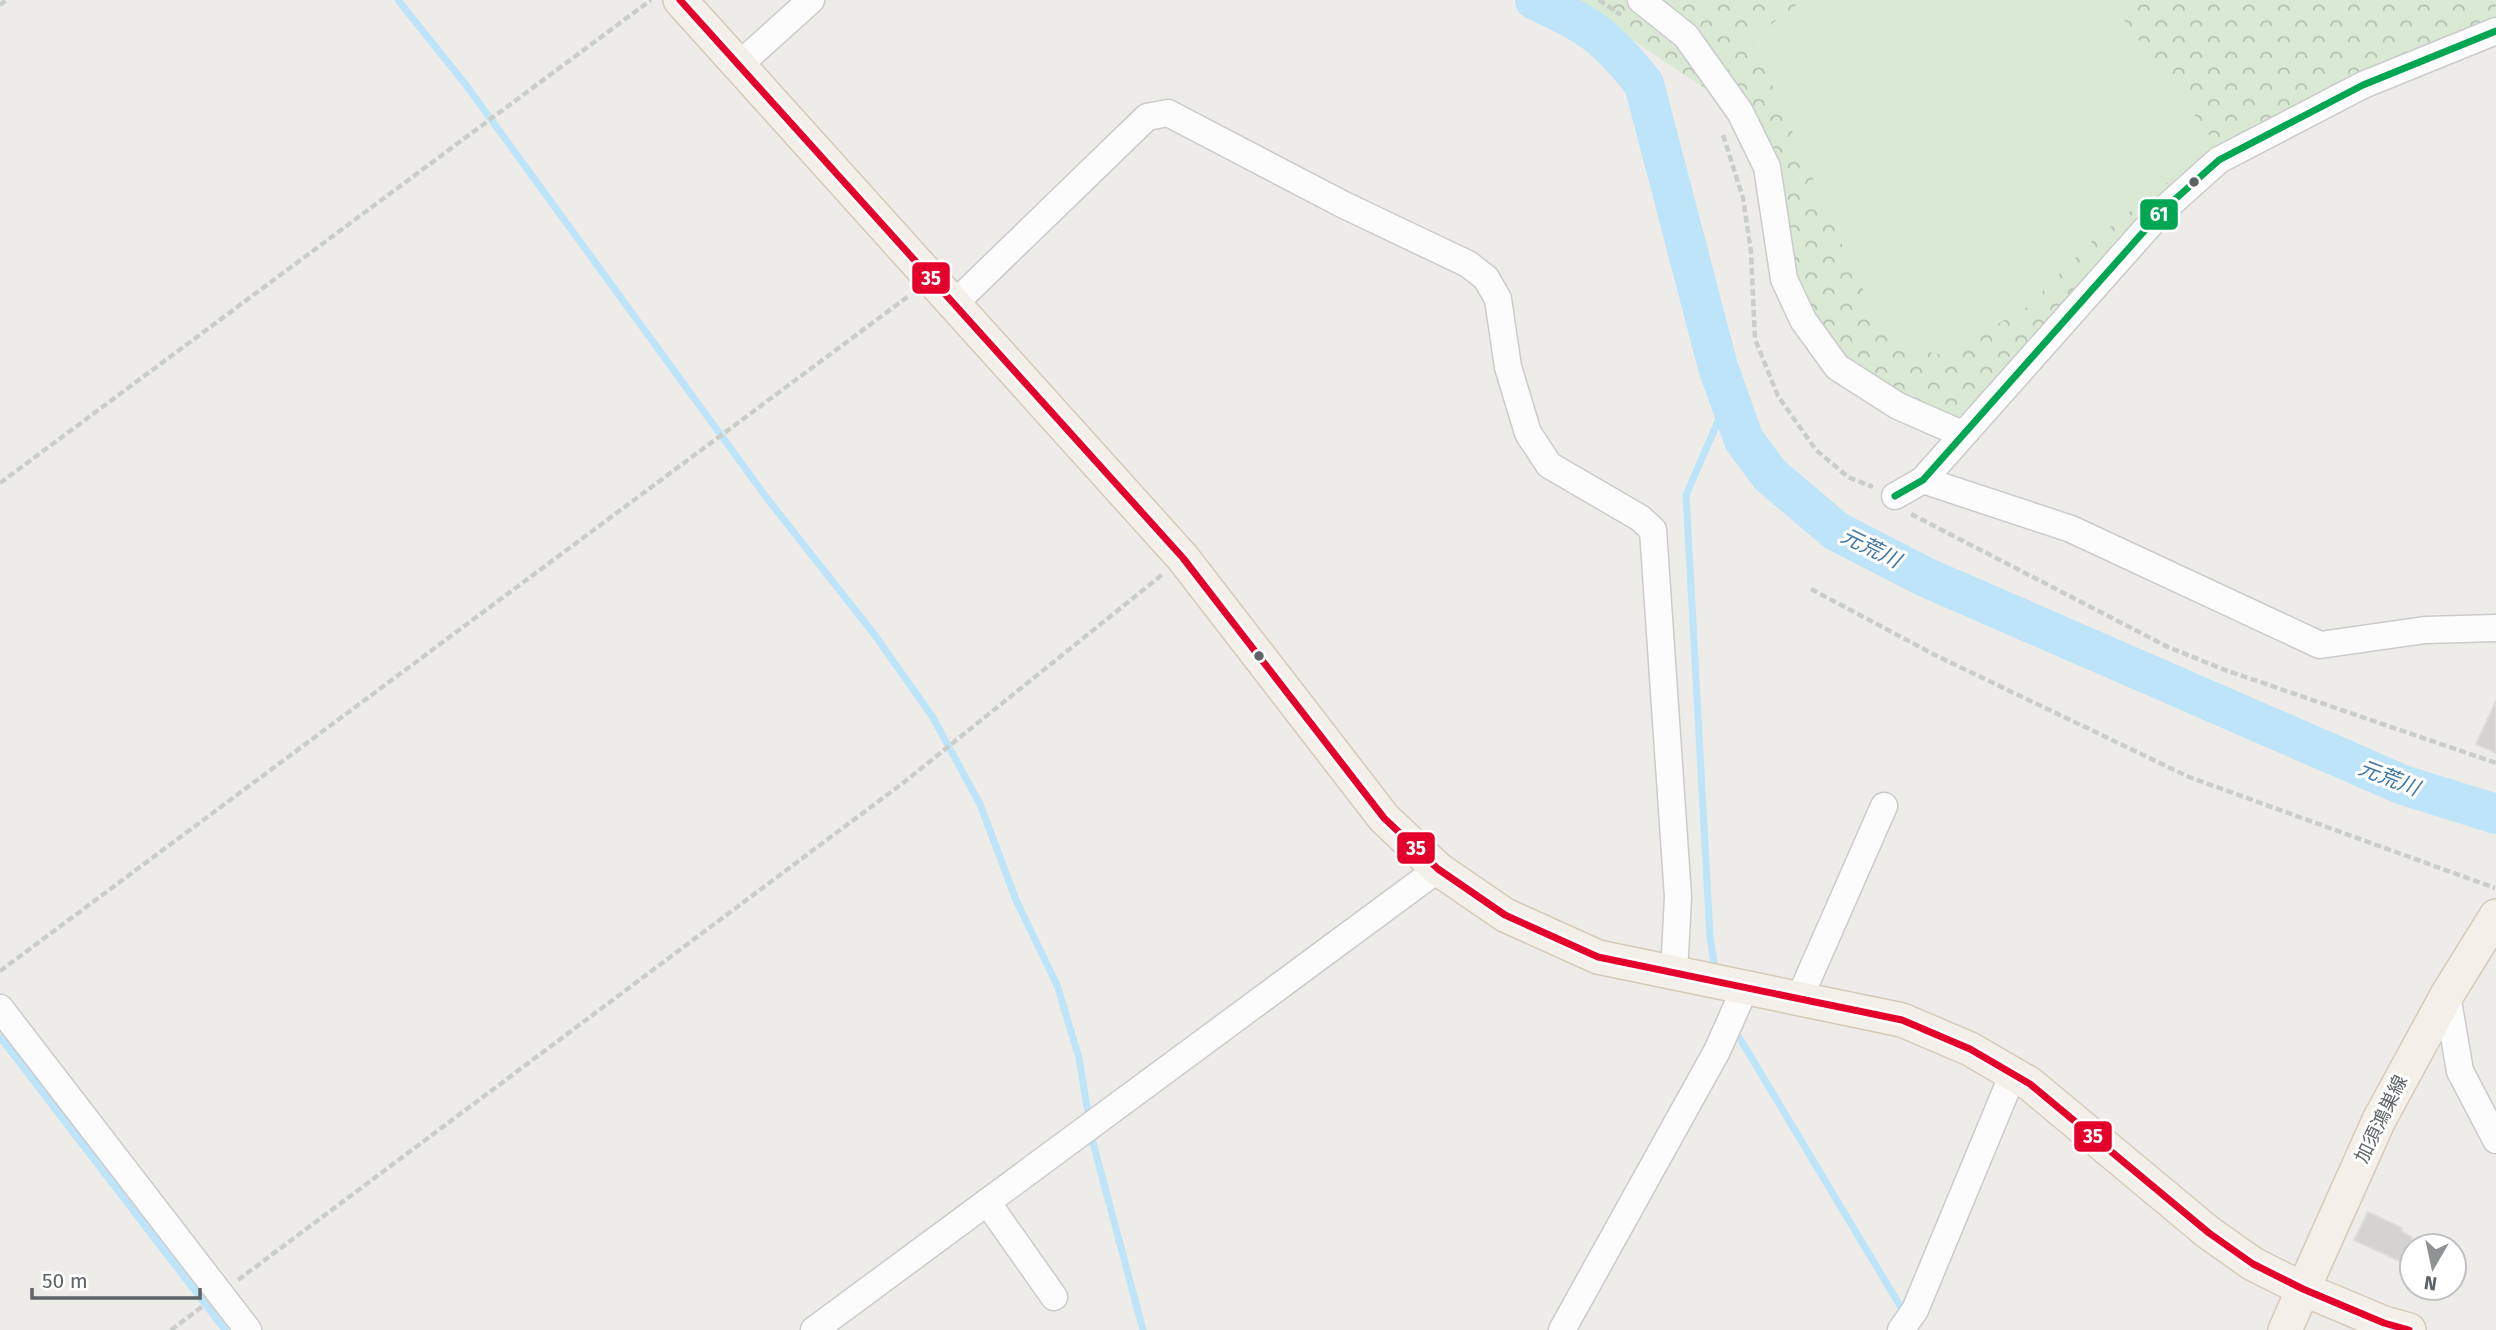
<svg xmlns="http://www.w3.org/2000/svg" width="2496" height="1330" viewBox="0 0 2496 1330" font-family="'Fira Sans','Noto Sans JP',sans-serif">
<defs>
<pattern id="park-crowns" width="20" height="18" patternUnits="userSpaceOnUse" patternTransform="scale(1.75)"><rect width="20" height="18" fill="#d9e9d4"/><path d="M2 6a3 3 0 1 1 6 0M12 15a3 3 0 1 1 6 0" fill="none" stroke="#b3c0b0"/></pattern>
</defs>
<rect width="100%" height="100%" fill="#eeece9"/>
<!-- park -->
<path fill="url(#park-crowns)" d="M1573 0H2496V31L2363 85 2162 211 1962 434 1837 367 1803 320 1740 112Z"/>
<!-- garden -->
<path fill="#d9e9d4" d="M1803 0H2109L2216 144 2091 242 2026 308 1942 355 1890 343 1850 263 1752 39Z"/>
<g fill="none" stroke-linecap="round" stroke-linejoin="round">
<!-- stream -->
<g stroke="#bde4f8" stroke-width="7">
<path d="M398 0 466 85 766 497 874 634 932 716 980 804 1016 900 1057 985 1079 1058 1089 1119"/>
<path d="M1716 974 1710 937 1686 495 1729 396"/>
<path d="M1733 1027 1905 1314"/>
<path d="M0 1037 225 1330"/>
<path d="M1091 1135 1143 1330"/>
</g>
<!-- river -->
<path stroke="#bde4f8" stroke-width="40" d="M1535 0C1590 25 1606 36 1644 84L1718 367 1744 440 1770 475 1836 531 1925 577 2403 785 2496 814"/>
</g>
<!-- building -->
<g fill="#d4d3d2" stroke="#dedcd8" stroke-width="2">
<path d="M2496 701V753L2476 744Z"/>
<path d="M2368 1212 2402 1228 2401 1231 2412 1237V1267L2354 1240Z"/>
</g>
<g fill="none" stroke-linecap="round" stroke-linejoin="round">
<!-- minor casing -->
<g stroke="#cacbcb" stroke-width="29">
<g id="minor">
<path d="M1641 0 1686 36 1740 112 1767 167 1784 279 1803 320 1837 367 1898 406 1962 434"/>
<path d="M739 65 811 0"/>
<path d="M954 304 1147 117 1168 113 1344 205 1468 264 1486 278 1498 299 1508 367 1528 433 1549 465 1640 518 1653 530 1678 897 1674 973"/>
<path d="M1923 480 2071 529 2320 645 2425 630 2496 628"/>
<path d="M1895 496 1923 480 2162 211 2219 160 2363 85 2496 31"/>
<path d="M2447 995 2460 1071 2496 1140"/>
<path d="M1800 997 1884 806"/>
<path d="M0 1008 248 1330"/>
<path d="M987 1202 1054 1297"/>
<path d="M814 1330 1438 869"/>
<path d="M1562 1330 1717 1051 1745 988"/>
<path d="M1901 1330 1915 1310 2013 1074"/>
</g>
</g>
<!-- major casing -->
<g stroke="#d6cab7" stroke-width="36">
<g id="major">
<path d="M680 0 1183 558 1384 818 1438 869 1505 915 1598 957 1902 1020 1970 1049 2030 1084 2209 1233 2253 1264 2303 1289 2384 1323 2409 1330"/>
<path d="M2285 1330 2379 1120 2447 995 2496 916"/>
</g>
</g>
<!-- path -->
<g stroke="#cacecb" stroke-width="4.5" stroke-dasharray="7 3.5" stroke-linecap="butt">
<path d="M1599 0 1621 15"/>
<path d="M0 5 6 0"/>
<path d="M1723 135 1743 198 1751 252 1755 339 1778 396 1816 450 1848 477 1873 487"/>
<path d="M0 483 651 0"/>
<path d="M1911 514 2168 647 2225 670 2496 763"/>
<path d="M1811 589 1935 655 2189 777 2495 888"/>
<path d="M0 971 910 295"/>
<path d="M238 1280 903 783 1163 574"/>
<path d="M171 1330 203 1306"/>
</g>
<!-- minor -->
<use href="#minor" stroke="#fcfcfc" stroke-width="26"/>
<!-- major -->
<use href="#major" stroke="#f3f0e9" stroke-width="33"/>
<!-- bus-1 casing -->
<g stroke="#fff" stroke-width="12">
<path id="bus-1" d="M680 0 1183 558 1384 818 1438 869 1505 915 1598 957 1902 1020 1970 1049 2030 1084 2209 1233 2253 1264 2303 1289 2384 1323 2409 1330"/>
</g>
<!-- bus-2 casing -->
<g stroke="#fff" stroke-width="12">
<path id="bus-2" d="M1895 496 1923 480 2162 211 2219 160 2363 85 2496 31"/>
</g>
<!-- bus-1 -->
<use href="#bus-1" stroke="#e4002b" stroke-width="7"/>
<!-- bus-2 -->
<use href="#bus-2" stroke="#00a651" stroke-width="7"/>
</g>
<!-- markers -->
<g fill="#5e6367" stroke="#fff" stroke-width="2.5">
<circle cx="2194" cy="182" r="6"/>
<circle cx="1259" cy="656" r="6"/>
</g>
<g text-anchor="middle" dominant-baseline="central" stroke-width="6" stroke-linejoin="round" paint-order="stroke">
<!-- street labels -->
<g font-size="19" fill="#5e6367" stroke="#fff">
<text transform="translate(2381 1119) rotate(-64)">加須鴻巣線</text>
</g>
<!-- water labels -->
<g font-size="21" font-style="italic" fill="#3d77a1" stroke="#fff">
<text transform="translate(1871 548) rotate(26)">元荒川</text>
<text transform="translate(2389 778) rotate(21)">元荒川</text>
</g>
</g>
<g stroke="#fff" stroke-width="2.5">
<rect x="2139" y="198" width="40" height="33" rx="7" fill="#00a651"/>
<rect x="911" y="261" width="40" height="34" rx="7" fill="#e4002b"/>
<rect x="1396" y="831" width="40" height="34" rx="7" fill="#e4002b"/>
<rect x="2073" y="1120" width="40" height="33" rx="7" fill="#e4002b"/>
</g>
<g font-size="19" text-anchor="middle" font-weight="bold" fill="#fff">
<text x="2159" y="221">61</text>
<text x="931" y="285">35</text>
<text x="1416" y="855">35</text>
<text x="2093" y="1143">35</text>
</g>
<!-- north arrow -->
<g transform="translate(2433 1267) rotate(189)"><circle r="33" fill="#ffffff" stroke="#bfc1c2" stroke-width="2"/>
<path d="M0-5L12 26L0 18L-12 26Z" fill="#909394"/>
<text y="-10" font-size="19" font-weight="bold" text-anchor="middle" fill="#5e6367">N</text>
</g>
<!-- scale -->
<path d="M32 1288v10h168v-10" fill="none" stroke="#5e6367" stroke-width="3.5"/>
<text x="42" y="1288" font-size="21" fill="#5e6367" stroke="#ffffff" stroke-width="5" paint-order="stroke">50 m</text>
</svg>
